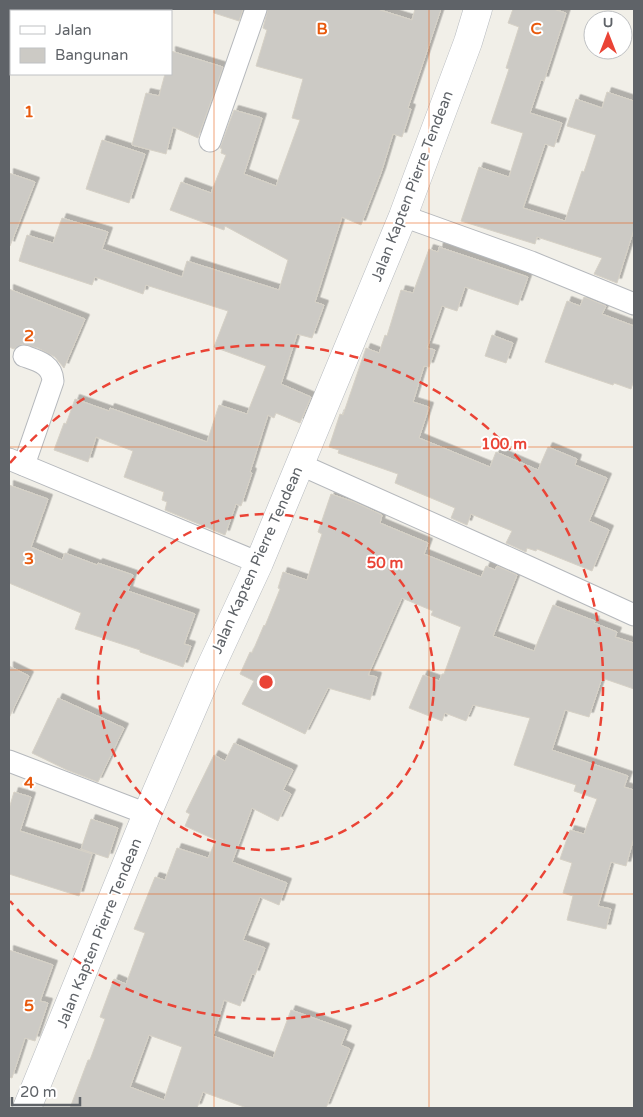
<svg xmlns="http://www.w3.org/2000/svg" width="643" height="1117" viewBox="0 0 643 1117" font-family="'Varela Round',sans-serif">
<defs>
<filter id="shadow"><feDropShadow dx="4.5" dy="-4.5" stdDeviation="0" flood-color="#0004"/></filter>
</defs>
<rect width="100%" height="100%" fill="#f1efe8"/>
<!-- building -->
<g fill="#cccac5" stroke="#d6d1c6" fill-rule="evenodd" filter="url(#shadow)">
<path d="M214 9H243L239 21 214 13Z"/>
<path d="M268 9H377L412 20 415 9H441L408 108 411 109 402 137 393 134 381 173 361 225 342 217 315 302 324 305 312 338 297 334 281 384 311 397 300 423 276 413 274 418 268 415 250 472 252 473 241 506 236 504 225 535 165 510 167 502 162 500 164 492 124 477 133 451 96 437 88 462 54 450 64 423 66 424 75 399 109 411 110 408 207 442 219 405 247 414 266 366 214 347 228 311 146 285 143 294 95 277 92 285 19 261 27 235 53 243 62 218 108 232 102 249 182 277 187 261 279 290 288 260 225 226 224 230 170 210 181 182 211 193 226 155 221 153 222 149 220 148 234 110 262 118 244 174 276 186 300 120 292 118 303 79 256 66 267 30 263 28Z"/>
<path d="M513 9H553L566 13 544 81 541 80 530 113 562 123 554 147 545 144 523 208 565 221 582 171 584 172 596 135 567 126 576 99 602 108 607 92 634 101V229L617 283 594 274 602 258 537 237 535 244 461 221 479 167 509 177 523 133 491 123 509 69 506 68 519 27 508 23Z"/>
<path d="M171 51 223 67 198 138 173 127 166 154 132 145 146 93 159 96 165 74H171Z"/>
<path d="M102 140 145 154 129 203 86 189Z"/>
<path d="M9 173 35 182 10 246 9 245Z"/>
<path d="M439 247 528 277 518 305 465 287 457 311 442 306 427 348 435 350 429 367 424 366 413 402 429 407 419 438 490 467 496 452 538 470 548 447 577 459 575 465 607 478 589 521 609 530 592 571 537 549 536 551 527 548 526 552 506 543 512 531 471 514 467 525 451 518 455 508 395 483 398 474 338 453 339 450 329 447 340 414 343 415 366 348 379 353 385 335 387 336 401 290 413 293 429 249 438 252Z"/>
<path d="M9 289 85 319 64 368 55 357 38 348 22 344 14 349 9 347Z"/>
<path d="M584 297 606 306 602 314 634 326V380L631 389 614 383 613 385 545 362 567 301 580 306Z"/>
<path d="M492 335 513 343 506 363 485 356Z"/>
<path d="M9 485 48 499 31 547 62 560 65 553 97 565 98 563 133 575 128 591 195 614 184 644 191 646 183 667 140 652V650L75 629 81 613 9 583Z"/>
<path d="M331 494 354 502 382 515 380 523 428 543 424 554 481 577 486 566 495 570 497 566 517 575 493 636 534 651 553 605 595 621 594 623 617 632 615 637 634 643V689L602 678 589 717 565 710 552 750 628 776 624 787 634 790V837L626 866 611 862 598 906 611 909 606 929 567 920 573 896 563 893 572 863 560 859 570 830 584 834 597 799 574 791 576 785 514 765 530 718 473 705 466 721 445 713 442 721 409 708 423 675 439 681 442 674H444L461 627 431 615 433 611 402 598 368 675 377 677 370 700 328 688 305 734 242 704 254 681 240 674 250 652 252 653 264 625 265 626 280 589 278 588 283 572 307 580 322 534 318 532Z"/>
<path d="M9 666 29 676 9 718Z"/>
<path d="M58 698 124 728 98 782 67 770 32 753Z"/>
<path d="M234 743 293 770 283 790 291 794 278 821 252 808 232 862 287 883 279 905 260 897 243 940 265 948 255 975 252 974 240 1006 224 1000 213 1036 273 1058 291 1010 347 1030 341 1045 350 1049 326 1108H247L203 1092 197 1108H70L88 1060H90L105 1019 100 1017 114 979 126 984 145 933 134 929 155 877 165 880 177 848 208 858 216 840 185 826 190 814 186 812 214 755 225 761ZM149 1035 182 1047 164 1100 130 1087Z"/>
<path d="M14 792 31 797 20 831 92 854 79 896 9 874V809Z"/>
<path d="M91 819 118 828 108 858 81 849Z"/>
<path d="M9 950 53 965 40 1001 48 1003 35 1041 25 1038 12 1078 9 1077Z"/>
</g>
<g fill="none" stroke-linecap="round" stroke-linejoin="round">
<!-- minor casing -->
<g stroke="#b5b8bc" stroke-width="23">
<g id="minor">
<path d="M210 141 256 9"/>
<path d="M403 216 531 262 634 304"/>
<path d="M24 356C38 361 52 364 53 381L24 465"/>
<path d="M9 459 259 563"/>
<path d="M299 464 518 562 634 615"/>
<path d="M9 761 147 814"/>
</g>
</g>
<!-- secondary casing -->
<g stroke="#b6babf" stroke-width="29">
<path id="secondary" d="M27 1108 147 814 207 675 259 563 403 216 468 42 478 9"/>
</g>
<!-- minor -->
<use href="#minor" stroke="#fff" stroke-width="21"/>
<!-- secondary -->
<use href="#secondary" stroke="#fff" stroke-width="28"/>
</g>
<!-- grid -->
<path fill="none" stroke="#e8590c" stroke-width="1" stroke-opacity="0.55" d="M214 9V1108M429 9V1108M9 223H634M9 447H634M9 670H634M9 894H634"/>
<!-- distance rings -->
<g fill="none" stroke="#ea4335" stroke-width="2.5" stroke-dasharray="9 6">
<circle cx="266" cy="682" r="168"/>
<path d="M10 463A337 337 0 1 1 10 901"/>
</g>
<g text-anchor="middle" dominant-baseline="central" stroke-width="4" stroke-linejoin="round" paint-order="stroke">
<!-- street labels -->
<g font-size="15" fill="#5f6368" stroke="#fff">
<text transform="translate(412 186) rotate(-69)">Jalan Kapten Pierre Tendean</text>
<text transform="translate(257 560) rotate(-66)">Jalan Kapten Pierre Tendean</text>
<text transform="translate(99 933) rotate(-68)">Jalan Kapten Pierre Tendean</text>
</g>
</g>
<g font-size="16" text-anchor="middle" font-weight="bold" fill="#e8590c" stroke="#fff" stroke-width="4" stroke-linejoin="round" paint-order="stroke">
<text x="322" y="34">B</text>
<text x="536" y="34">C</text>
<text x="29" y="117">1</text>
<text x="29" y="341">2</text>
<text x="29" y="564">3</text>
<text x="29" y="788">4</text>
<text x="29" y="1011">5</text>
</g>
<circle cx="266" cy="682" r="8" fill="#ea4335" stroke="#fff" stroke-width="2.5"/>
<g font-size="15" text-anchor="middle" font-weight="bold" fill="#ea4335" stroke="#fff" stroke-width="4" stroke-linejoin="round" paint-order="stroke">
<text x="504" y="449">100 m</text>
<text x="385" y="568">50 m</text>
</g>
<!-- border -->
<rect width="643" height="1117" fill="none" stroke="#5f6368" stroke-width="20"/>
<!-- legend -->
<rect x="10" y="10" width="162" height="65" fill="#ffffff" stroke="#bfc1c3"/>
<rect x="20" y="26" width="25" height="8" fill="#ffffff" stroke="#bfc1c3"/>
<text x="55" y="35" font-size="15" fill="#5f6368">Jalan</text>
<rect x="20" y="48" width="25" height="15" fill="#cccac5" stroke="#bfc1c3"/>
<text x="55" y="60" font-size="15" fill="#5f6368">Bangunan</text>
<!-- north arrow -->
<g transform="translate(608 35)"><circle r="24" fill="#ffffff" stroke="#bfc1c3"/>
<path d="M0-4L9 19L0 12L-9 19Z" fill="#ea4335"/>
<text y="-8" font-size="14" font-weight="bold" text-anchor="middle" fill="#5f6368">U</text>
</g>
<!-- scale -->
<path d="M12 1097v8h68v-8" fill="none" stroke="#5f6368" stroke-width="2.5"/>
<text x="20" y="1097" font-size="15" fill="#5f6368" stroke="#ffffff" stroke-width="4" paint-order="stroke">20 m</text>
</svg>
